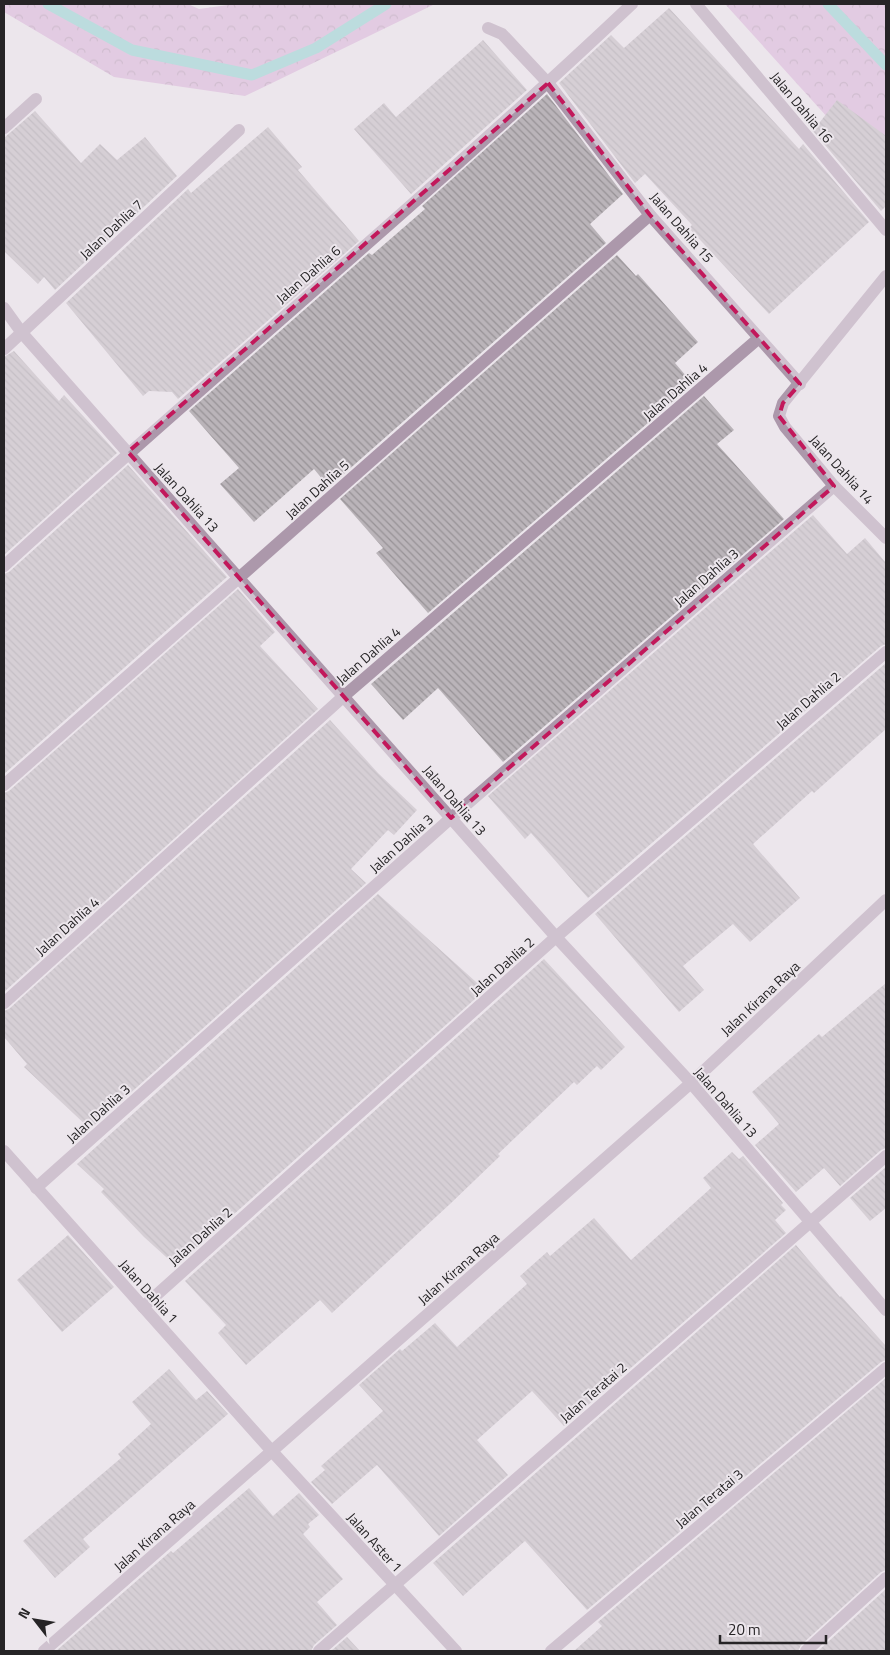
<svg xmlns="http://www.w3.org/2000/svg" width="890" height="1655" viewBox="0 0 890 1655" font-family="'Titillium Web',sans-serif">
<defs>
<pattern id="forest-crowns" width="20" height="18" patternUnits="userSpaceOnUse" patternTransform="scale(1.25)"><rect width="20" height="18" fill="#d5acd4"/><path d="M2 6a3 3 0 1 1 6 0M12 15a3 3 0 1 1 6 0" fill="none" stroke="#ad8cac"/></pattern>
<pattern id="building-back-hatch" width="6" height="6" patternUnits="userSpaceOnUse" patternTransform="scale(1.25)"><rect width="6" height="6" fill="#bab4b9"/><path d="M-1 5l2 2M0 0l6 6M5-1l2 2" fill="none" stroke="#979296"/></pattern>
</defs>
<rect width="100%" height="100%" fill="#ece6ec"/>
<!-- forest -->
<g fill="url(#forest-crowns)">
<path d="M4 4H188L199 9 235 4H435L245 96 114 77 4 12Z"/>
<path d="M725 4H886V182Z"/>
</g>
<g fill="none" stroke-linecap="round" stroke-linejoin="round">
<!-- stream -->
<g stroke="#82d0cc" stroke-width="11">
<path d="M48 4 132 50 252 75 316 48 386 4"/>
<path d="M828 4 886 65"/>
</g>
</g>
<!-- building -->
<g fill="url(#building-back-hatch)">
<path d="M669 8 799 149 803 144 869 222 769 314 689 228 692 225 645 174 635 183 559 83 611 35 624 48Z"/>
<path d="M483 40 527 90 411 194 354 129 384 103 396 117Z"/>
<path d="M547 94 623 194 590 224 606 243 329 487 314 469 254 522 220 484 239 468 189 411 369 253 372 255 425 209 422 206Z"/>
<path d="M837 100 886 136V206L881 211 813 131Z"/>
<path d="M35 111 81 163 100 144 117 160 145 137 177 176 55 290 44 277 38 284 4 251V138Z"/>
<path d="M268 127 302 167 298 170 359 241 178 399 172 392 149 391 143 396 66 303 188 189 191 193Z"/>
<path d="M617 255 636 276 638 274 698 342 675 363 693 384 428 613 376 553 383 548 340 499Z"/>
<path d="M14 351 59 401 64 395 117 453 4 555V357Z"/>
<path d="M704 396 734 430 717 444 784 519 503 762 438 688 403 720 371 684Z"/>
<path d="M128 465 227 577 4 774V574L9 572Z"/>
<path d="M813 515 847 554 865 538 886 563V644L881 646 588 898 531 833 525 839 488 796Z"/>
<path d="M238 589 275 632 260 646 318 709 4 992V793L9 791Z"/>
<path d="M886 663V729L814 793 812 791 753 844 800 898 750 942 733 924 683 966 704 990 679 1012 595 914Z"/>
<path d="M330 720 378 773 417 810 394 835 388 830 351 869 366 883 90 1129 24 1067 27 1064 4 1037V1011L9 1009Z"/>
<path d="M378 894 485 990 176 1266 144 1237 101 1192 104 1189 77 1164Z"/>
<path d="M544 959 625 1047 601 1070 597 1066 577 1085 574 1082 498 1154 500 1156 450 1204 332 1313 320 1300 246 1365 218 1333 226 1325 185 1281Z"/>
<path d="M886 983V1148L881 1150 840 1186 824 1168 796 1192 755 1145 779 1124 752 1092 819 1034 822 1037Z"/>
<path d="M732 1152 739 1159 743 1156 783 1203 781 1205 786 1210 775 1220 786 1233 564 1426 532 1391 477 1440 508 1475 439 1536 377 1465 332 1504 311 1482 325 1470 321 1466 383 1411 359 1385 400 1349 402 1351 435 1323 457 1347 527 1284 520 1276 547 1252 550 1256 594 1218 631 1260 711 1188 703 1178Z"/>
<path d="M886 1167V1208L870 1221 850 1198Z"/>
<path d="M68 1235 114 1287 62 1332 17 1280Z"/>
<path d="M796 1245 840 1297 841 1296 886 1346V1360L881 1362 587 1610 525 1541 463 1596 433 1563Z"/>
<path d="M169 1369 196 1400 207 1391 228 1414 83 1539 90 1547 55 1578 23 1541 121 1458 118 1454 151 1424 132 1402Z"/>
<path d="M886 1378V1570L881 1572 801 1645 798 1651H574L602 1626 598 1622Z"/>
<path d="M249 1488 273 1516 299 1493 319 1515 308 1524 310 1527 303 1534 343 1579 317 1602 337 1625 314 1645 311 1651H56L171 1551 173 1553Z"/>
<path d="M886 1589V1651H818Z"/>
<path d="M347 1637 360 1651H331Z"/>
</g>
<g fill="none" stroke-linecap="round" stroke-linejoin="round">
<!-- minor -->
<g stroke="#ac98ab" stroke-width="12">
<path d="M696 4 886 230"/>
<path d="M488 28 502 34 548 83 650 215 800 384"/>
<path d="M4 128 36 99"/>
<path d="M886 276 783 403 779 416 785 427 834 486 886 538"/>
<path d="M4 308 22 333 556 937 691 1083 886 1310"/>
<path d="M4 349 239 130"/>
<path d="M4 566C211 376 428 197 632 4"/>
<path d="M4 785 650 215"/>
<path d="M4 1003 344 696 759 338"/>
<path d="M4 1151 269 1448 456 1651"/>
<path d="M36 1188 451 818 834 486"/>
<path d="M143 1307 556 937 886 652"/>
<path d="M319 1651 886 1156"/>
<path d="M551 1651 886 1368"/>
<path d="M806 1651 886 1578"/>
</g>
<!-- tertiary -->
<path stroke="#ac98ab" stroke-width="12" d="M44 1651 691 1083 886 900"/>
</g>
<!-- marked area -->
<path d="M0 0H890V1655H0ZM548 83 650 215 800 384 783 403 779 416 834 486 451 818 128 452Z" fill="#ece6ec" fill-opacity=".55" fill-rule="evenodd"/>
<path fill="none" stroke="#c2185b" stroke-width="4" stroke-dasharray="10 6" stroke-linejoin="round" d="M548 83 650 215 800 384 783 403 779 416 834 486 451 818 128 452Z"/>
<g text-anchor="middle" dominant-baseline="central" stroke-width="4" stroke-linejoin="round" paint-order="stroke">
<!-- street labels -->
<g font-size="14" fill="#262426" stroke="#ece6ec">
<text transform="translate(802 107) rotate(50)">Jalan Dahlia 16</text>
<text transform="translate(682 227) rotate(49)">Jalan Dahlia 15</text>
<text transform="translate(111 229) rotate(-43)">Jalan Dahlia 7</text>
<text transform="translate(308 274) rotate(-41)">Jalan Dahlia 6</text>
<text transform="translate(675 391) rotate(-41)">Jalan Dahlia 4</text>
<text transform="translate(842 469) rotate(48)">Jalan Dahlia 14</text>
<text transform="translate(317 489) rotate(-42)">Jalan Dahlia 5</text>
<text transform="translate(187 497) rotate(48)">Jalan Dahlia 13</text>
<text transform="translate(706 577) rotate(-41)">Jalan Dahlia 3</text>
<text transform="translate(368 655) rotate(-41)">Jalan Dahlia 4</text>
<text transform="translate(808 700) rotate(-41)">Jalan Dahlia 2</text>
<text transform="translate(455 800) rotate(49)">Jalan Dahlia 13</text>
<text transform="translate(401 843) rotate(-42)">Jalan Dahlia 3</text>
<text transform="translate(67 926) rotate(-42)">Jalan Dahlia 4</text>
<text transform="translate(502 966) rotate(-42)">Jalan Dahlia 2</text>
<text transform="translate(760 998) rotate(-43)">Jalan Kirana Raya</text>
<text transform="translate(726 1102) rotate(49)">Jalan Dahlia 13</text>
<text transform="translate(98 1113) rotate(-42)">Jalan Dahlia 3</text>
<text transform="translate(200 1236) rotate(-42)">Jalan Dahlia 2</text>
<text transform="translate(458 1268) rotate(-41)">Jalan Kirana Raya</text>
<text transform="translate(149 1291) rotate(48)">Jalan Dahlia 1</text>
<text transform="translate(593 1392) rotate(-41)">Jalan Teratai 2</text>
<text transform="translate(709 1498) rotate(-40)">Jalan Teratai 3</text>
<text transform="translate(154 1535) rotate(-41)">Jalan Kirana Raya</text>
<text transform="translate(375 1542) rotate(48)">Jalan Aster 1</text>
</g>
</g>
<!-- border -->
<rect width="890" height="1655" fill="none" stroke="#262426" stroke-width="10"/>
<!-- north arrow -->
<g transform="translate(35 1620) rotate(301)" stroke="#ece6ec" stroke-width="4" paint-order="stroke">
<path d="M0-4L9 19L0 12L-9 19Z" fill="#262426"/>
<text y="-8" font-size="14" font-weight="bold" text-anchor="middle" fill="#262426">N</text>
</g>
<!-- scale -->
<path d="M720 1635v8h106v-8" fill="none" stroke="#262426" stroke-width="2.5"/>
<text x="728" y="1635" font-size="15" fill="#262426" stroke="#ece6ec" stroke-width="4" paint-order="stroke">20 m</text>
</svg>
